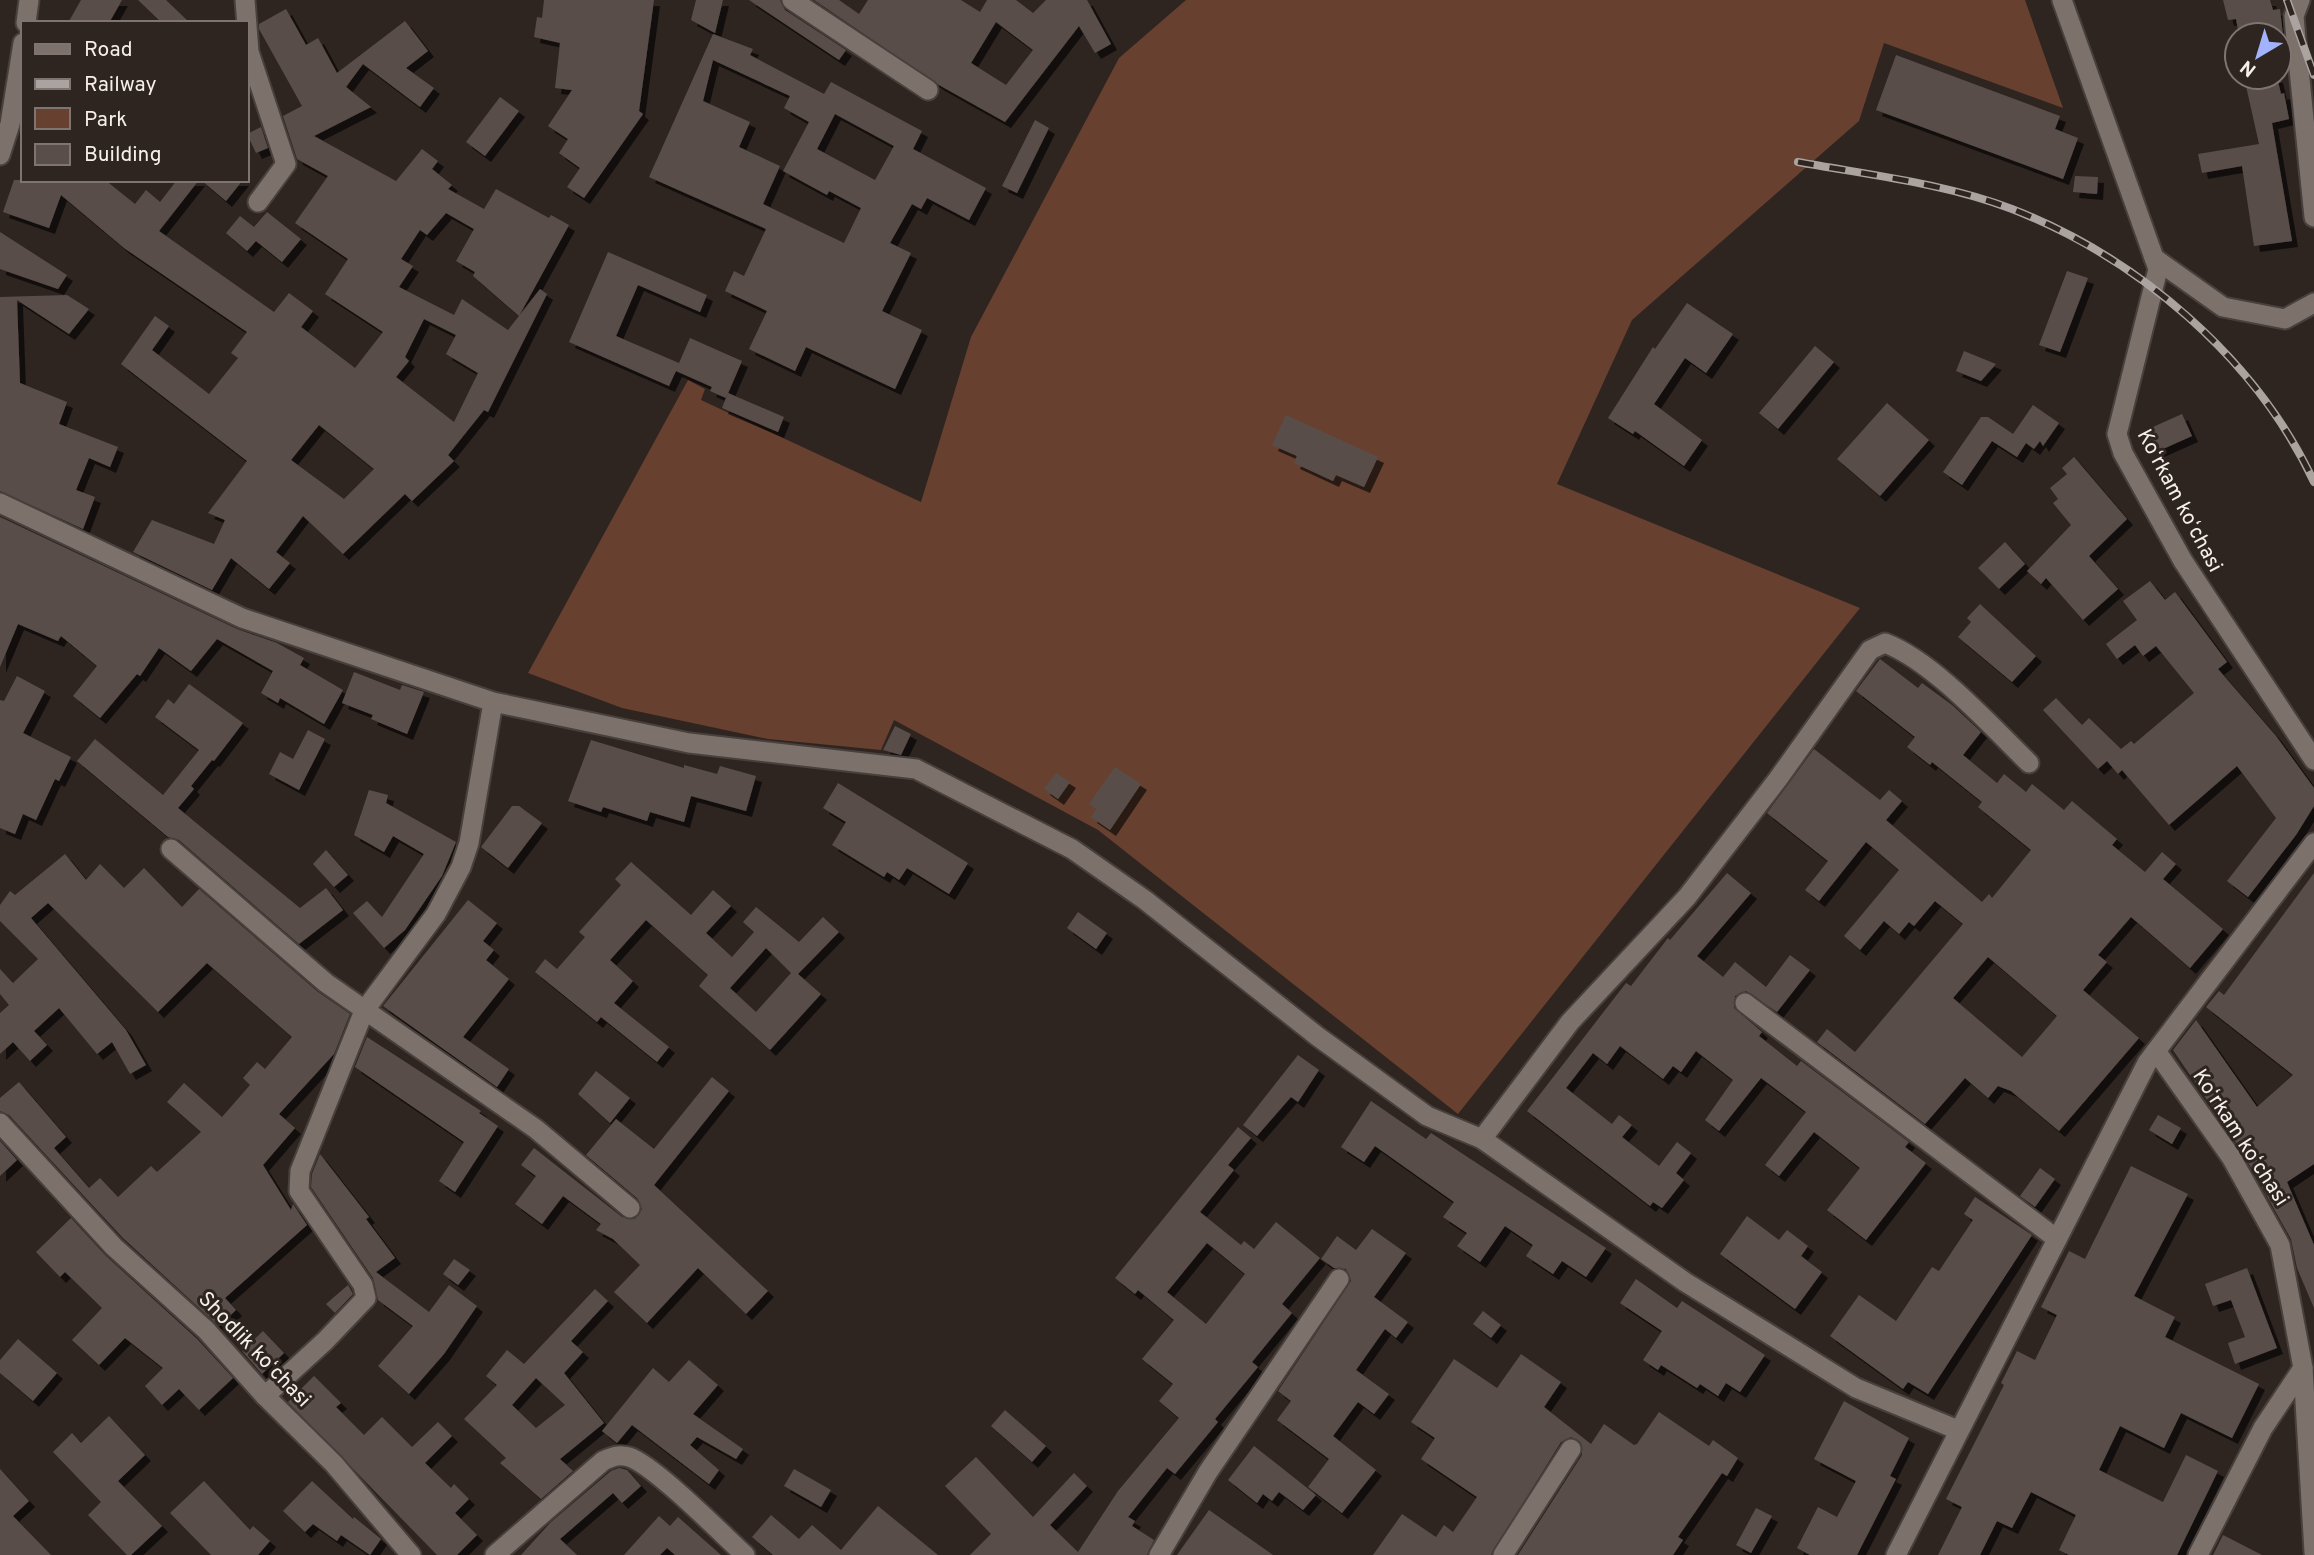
<svg xmlns="http://www.w3.org/2000/svg" width="2314" height="1555" viewBox="0 0 2314 1555" font-family="Overpass,sans-serif">
<defs>
<filter id="shadow"><feDropShadow dx="6" dy="6" stdDeviation="0" flood-color="#0009"/></filter>
</defs>
<rect width="100%" height="100%" fill="#2e2420"/>
<!-- green -->
<path fill="#67402f" d="M1186 0H2025L2063 108 1884 43 1859 121 1632 320 1557 484 1860 608 1458 1114 1098 830 894 720 881 750 768 739 622 708 528 673 688 380 705 389 701 400 921 502 971 337 1119 58Z"/>
<!-- building -->
<g fill="#594e49" fill-rule="evenodd" filter="url(#shadow)">
<path d="M81 0H122L109 23H68Z"/>
<path d="M138 0H166L190 23H162Z"/>
<path d="M544 0H654L639 111 643 114 584 198 567 187 580 168 559 153 568 139 548 126 572 90 555 88 560 43 534 37 537 17 542 18Z"/>
<path d="M696 0H723L715 33 691 20Z"/>
<path d="M749 0H780L785 10 846 50 839 60Z"/>
<path d="M814 0H839L859 14 868 0H961L980 12 987 0H1016L1033 13 1046 0H1087L1111 44 1095 53 1079 26 1005 122 939 85ZM996 22 1033 50 1006 85 971 63Z"/>
<path d="M2223 0H2270L2273 10 2280 9 2283 35H2239L2236 19 2228 20Z"/>
<path d="M286 9 306 45 318 38 337 73 405 21 428 51 406 68 434 88 420 107 363 64 346 87 371 107 314 136 396 181 422 149 438 161 432 169 452 185 448 189 484 209 496 189 549 218 551 215 569 225 519 316 473 276 475 272 456 261 474 229 446 213 427 235 420 230 401 259 413 266 399 287 454 315 462 299 508 330 540 289 547 294 488 412 484 410 448 455 454 461 412 501 405 494 343 554 303 516 276 552 290 563 269 589 231 558 212 590 133 552 152 520 214 544 225 520 208 513 247 461 121 364 155 316 169 326 152 350 209 394 238 358 231 353 247 332 124 248 61 195 49 228 3 212 14 180H105L135 204 146 190 160 202 177 180H199L159 231 274 312 289 293 313 311 301 327 355 368 383 332 325 294 348 259 295 223 328 176 297 159 283 116 302 106 259 29V24ZM424 319 456 335 446 354 478 373 454 422 396 377 409 361 405 357ZM319 425 374 469 344 499 291 460Z"/>
<path d="M713 34 753 49 750 55 824 94 831 82 922 131 913 149 986 188 969 220 927 198 921 209 912 204 890 243 911 253 882 311 922 330 895 389 806 347 795 371 749 349 767 311 725 291 734 271 744 276 766 229 649 177ZM713 60 790 96 784 108 809 122 783 171 827 195 829 191 861 208 844 243 763 204 780 166 739 147 750 122 703 101ZM835 114 894 146 875 180 817 149Z"/>
<path d="M1896 55 2060 116 2055 129 2078 138 2063 179 1876 110Z"/>
<path d="M2244 77H2277L2281 94 2284 93 2289 119 2272 123 2292 241 2254 246 2242 166 2202 173 2198 154 2259 144Z"/>
<path d="M500 97 519 111 485 156 466 142Z"/>
<path d="M1035 120 1049 128 1017 193 1002 186Z"/>
<path d="M261 127 268 148 256 153 247 134Z"/>
<path d="M2075 176 2098 177 2097 194 2073 192Z"/>
<path d="M201 180H243L226 201Z"/>
<path d="M267 212 301 239 282 262 256 241 247 251 226 233 240 216 254 227Z"/>
<path d="M0 232 67 275 58 289 0 269Z"/>
<path d="M608 252 707 295 700 312 638 285 616 336 679 363 690 338 742 361 726 398 710 391 712 387 676 371 669 386 569 342Z"/>
<path d="M2067 271 2088 278 2060 352 2039 345Z"/>
<path d="M67 295 89 309 69 334 17 300 20 383 67 402 59 424 118 447 110 467 89 458 76 490 95 497 83 529 0 491V297Z"/>
<path d="M1687 303 1733 334 1706 373 1685 358 1654 404 1702 440 1684 466 1635 431 1633 434 1608 418 1653 347 1655 349Z"/>
<path d="M1815 346 1834 362 1778 429 1759 413Z"/>
<path d="M1964 351 1996 364 1981 381 1956 371Z"/>
<path d="M728 393 784 417 778 432 722 408Z"/>
<path d="M1887 403 1929 440 1880 496 1837 459Z"/>
<path d="M2033 405 2059 423 2043 446 2040 441 2034 449 2026 443 2017 457 1992 441 1962 485 1943 472 1981 417H1988L2013 434Z"/>
<path d="M2182 414 2192 436 2154 453 2144 431Z"/>
<path d="M1286 415 1378 457 1364 487 1336 475 1333 481 1294 463 1297 456 1272 445Z"/>
<path d="M2074 457 2127 519 2089 556 2118 589 2083 620 2046 578 2041 584 2027 571 2071 525 2053 503 2058 499 2050 488 2067 474 2062 468Z"/>
<path d="M0 517 237 629 277 643 304 658 300 665 343 690 324 724 280 698 278 703 261 693 273 671 217 639 191 671 159 648 140 676 137 674 100 718 73 696 97 666 61 636 58 641 18 624 0 667Z"/>
<path d="M2005 542 2025 564 1999 589 1978 568Z"/>
<path d="M2150 581 2165 600 2175 592 2227 662 2218 669 2276 736 2314 788V806L2296 835 2248 897 2227 881 2276 818 2237 766 2169 825 2122 770 2118 774 2107 761 2098 769 2043 710 2056 698 2082 725 2089 718 2121 749 2131 741 2134 744 2194 693 2156 646 2143 656 2135 645 2117 659 2106 644 2137 620 2123 601Z"/>
<path d="M1980 604 2036 656 2012 682 1958 637 1971 622 1967 618Z"/>
<path d="M1880 659 1918 688 1922 683 1952 705 1981 732 1963 755 1997 783 2004 774 2026 792 2032 784 2064 810 2072 801 2117 839 2112 845 2145 872 2162 852 2176 864 2163 879 2223 929 2190 968 2131 917 2098 955 2107 962 2083 990 2139 1038 2059 1131 2011 1091 1998 1086 1988 1098 1965 1078 1925 1124 1817 1042 1827 1029 1855 1052 1963 924 1935 901 1914 926 1909 922 1899 934 1884 921 1860 950 1844 936 1899 870 1866 842 1819 901 1805 890 1828 861 1767 813 1814 749 1880 800 1889 790 1902 801 1886 820 1982 902 1989 894 1992 898 2031 850 1978 807 1982 802 1932 762 1930 765 1907 747 1915 737 1856 691ZM1988 957 2057 1016 2022 1057 1953 998Z"/>
<path d="M354 672 400 690 402 685 424 692 407 734 371 719 373 715 342 703Z"/>
<path d="M17 676 45 691 23 733 71 757 59 781 55 779 36 820 23 814 15 834 0 828V700L4 701Z"/>
<path d="M189 684 243 723 214 761 212 760 191 786 194 789 178 808 300 908 326 888 343 910 299 944 179 840 168 837 77 761 95 739 163 795 199 750 155 717 168 699 174 704Z"/>
<path d="M895 726 911 734 901 755 883 750Z"/>
<path d="M308 730 325 739 299 790 269 774 280 752 293 759Z"/>
<path d="M591 740 684 768V765L717 774 720 766 756 776 746 811 691 796 684 822 650 812 647 821 603 807 601 812 568 801Z"/>
<path d="M1115 767 1141 784 1110 830 1091 817 1096 809 1089 804Z"/>
<path d="M1056 773 1070 782 1058 799 1044 789Z"/>
<path d="M838 783 968 863 949 894 907 868 899 880 887 872 884 877 832 845 846 822 823 808Z"/>
<path d="M369 790 388 795 386 803 456 842 442 876 405 930 384 948 353 913 367 901 382 917 424 854 393 836 384 852 354 835Z"/>
<path d="M512 806H519L542 823 508 868 481 847Z"/>
<path d="M326 850 348 875 334 887 313 864Z"/>
<path d="M65 854 86 880 100 864 124 888 144 868 182 907 199 889 318 992 350 1014 334 1054 279 1114 295 1128 263 1165 291 1210 293 1204 307 1225 225 1298 236 1310 219 1326 123 1238 9 1115 0 1111V1098L19 1082 66 1137 54 1148 89 1188 100 1178 118 1197 151 1166 157 1172 201 1132 167 1102 184 1083 222 1117 250 1085 243 1078 257 1062 265 1069 292 1037 207 963 158 1012 48 903 31 918 126 1030 146 1065 130 1074 112 1042 97 1054 59 1008 34 1031 47 1045 30 1061 13 1042 0 1054V1013L9 1005 0 994V969L13 983 38 959 0 921V905L10 891 15 895Z"/>
<path d="M631 862 691 915 713 890 731 906 706 933 732 957 754 932 743 922 756 907 799 942 823 917 839 932 798 974 821 994 770 1050 699 986 708 975 646 920 610 960 633 981 614 1003 669 1047 657 1062 601 1017 597 1022 535 972 545 959 557 969 585 937 579 932 621 885 615 879ZM766 948 791 973 756 1012 730 988Z"/>
<path d="M1727 873 1751 893 1697 956 1723 977 1735 962 1766 987 1790 955 1810 970 1777 1012 1746 991 1735 996 1734 1008 1762 1032 1759 1036 1797 1066 1801 1061 1909 1142 1905 1147 1926 1163 1866 1240 1827 1210 1860 1168 1814 1132 1779 1176 1765 1165 1806 1112 1761 1078 1719 1131 1705 1120 1733 1080 1696 1051 1681 1072 1673 1066 1663 1079 1620 1046 1607 1064 1593 1053 1566 1088 1612 1124 1619 1115 1632 1125 1622 1137 1659 1166 1677 1142 1691 1153 1676 1173 1684 1180 1662 1208 1653 1202 1650 1206 1527 1111 1626 983 1631 986 1668 938 1670 940Z"/>
<path d="M2314 873V1164L2287 1182 2314 1245V1308L2297 1268 2291 1239 2241 1150 2173 1050 2196 1020 2257 1107 2293 1075 2206 1007 2219 991 2224 995Z"/>
<path d="M468 900 497 923 483 941 494 950 486 960 509 979 463 1037 509 1069 497 1087 383 1006Z"/>
<path d="M1078 912 1107 933 1096 949 1067 928Z"/>
<path d="M367 1037 481 1111 479 1113 498 1126 455 1192 439 1181 464 1142 355 1067Z"/>
<path d="M1298 1055 1319 1070 1298 1102 1291 1097 1257 1136 1243 1125Z"/>
<path d="M596 1071 630 1098 610 1123 578 1094Z"/>
<path d="M712 1077 729 1091 654 1185 768 1291 746 1314 698 1268 647 1323 614 1292 640 1265 613 1239 596 1230 601 1224 563 1196 542 1224 515 1204 536 1176 521 1165 534 1148 622 1217 635 1219 642 1209 638 1199 586 1155 616 1119 654 1149Z"/>
<path d="M1371 1101 1426 1139 1431 1133 1606 1248 1586 1277 1562 1261 1553 1274 1526 1256 1533 1245 1505 1226 1480 1262 1457 1246 1467 1233 1443 1217 1454 1202 1375 1146 1364 1162 1341 1147Z"/>
<path d="M2158 1115 2181 1128 2172 1144 2149 1130Z"/>
<path d="M1238 1127 1251 1138 1228 1165 1234 1170 1200 1212 1241 1245 1244 1241 1254 1249 1276 1222 1320 1258 1282 1304 1292 1313 1252 1362 1258 1367 1215 1419 1218 1422 1175 1474 1167 1468 1128 1517 1135 1521 1132 1526 1154 1540 1147 1555H970L991 1534 945 1486 976 1457 1033 1517 1074 1473 1087 1486 1050 1525 1078 1552 1118 1491 1179 1418 1159 1401 1173 1384 1142 1359 1174 1320 1138 1290 1135 1294 1115 1278ZM1207 1243 1245 1274 1206 1324 1167 1292Z"/>
<path d="M0 1141 17 1160 0 1176Z"/>
<path d="M320 1154 369 1217 366 1219 395 1258 376 1272 429 1312 449 1285 477 1306 444 1354 409 1394 378 1366 413 1326 378 1300 373 1278 311 1187 312 1174Z"/>
<path d="M2131 1166 2188 1194 2134 1296 2175 1317 2165 1337 2259 1384 2232 1438 2181 1413 2164 1448 2120 1426 2099 1470 2163 1502 2186 1455 2218 1471 2177 1555H2069L2059 1550 2076 1515 2031 1492 2012 1528 1997 1521 1980 1555H1938L1962 1507 1946 1499 2004 1385 2001 1383 2017 1351 2035 1360 2057 1315 2041 1307 2069 1251 2085 1259Z"/>
<path d="M2040 1168 2055 1179 2035 1207 2020 1196Z"/>
<path d="M1975 1197 2032 1235 1928 1394 1908 1382 1903 1389 1830 1336 1859 1295 1896 1321 1932 1267 1939 1271 1973 1220 1964 1214Z"/>
<path d="M1747 1216 1779 1240 1787 1230 1808 1246 1801 1256 1822 1272 1795 1309 1720 1254Z"/>
<path d="M71 1218 106 1256 197 1339 233 1378 199 1410 179 1389 162 1405 145 1386 163 1368 125 1338 99 1365 72 1340 102 1308 65 1272 60 1277 36 1252Z"/>
<path d="M1372 1229 1406 1253 1374 1297 1408 1322 1396 1338 1385 1329 1356 1370 1389 1394 1374 1414 1358 1402 1333 1436 1376 1470 1342 1513 1308 1487 1329 1459 1277 1420 1291 1401 1278 1391 1351 1281 1346 1269 1334 1268 1321 1259 1337 1236 1356 1250Z"/>
<path d="M454 1259 470 1270 458 1285 443 1274Z"/>
<path d="M2247 1268 2277 1348 2235 1364 2228 1343 2245 1337 2231 1300 2213 1306 2205 1284Z"/>
<path d="M1636 1279 1677 1308 1682 1301 1765 1355 1740 1392 1726 1383 1718 1396 1700 1384 1697 1388 1661 1365 1658 1370 1643 1360 1662 1331 1620 1303Z"/>
<path d="M348 1285 353 1294 335 1313 326 1304Z"/>
<path d="M595 1289 608 1301 571 1341 583 1352 564 1373 604 1423 560 1459 573 1471 541 1499 500 1463 506 1458 464 1419 497 1385 486 1376 507 1350 524 1364ZM536 1378 565 1405 536 1428 512 1405Z"/>
<path d="M1483 1311 1501 1325 1491 1338 1473 1324Z"/>
<path d="M263 1331 284 1353 262 1374 242 1351Z"/>
<path d="M18 1339 57 1373 33 1401 0 1373V1360Z"/>
<path d="M1521 1354 1561 1382 1544 1407 1591 1444 1604 1424 1634 1445 1637 1444 1659 1412 1709 1446 1713 1440 1738 1458 1727 1476 1722 1473 1678 1537 1683 1540 1673 1555H1518L1582 1455 1581 1443 1571 1437 1561 1442 1491 1555H1373L1402 1514 1436 1537 1444 1525 1453 1532 1477 1497 1421 1459 1435 1438 1411 1422 1454 1359 1497 1388Z"/>
<path d="M689 1360 718 1385 693 1414 743 1449 736 1459 697 1437 690 1445 719 1470 709 1484 632 1425 617 1443 602 1431 653 1368 669 1382Z"/>
<path d="M314 1376 341 1403 336 1407 364 1435 382 1417 412 1447 438 1422 452 1436 425 1463 451 1488 454 1484 469 1499 455 1513 477 1535 457 1555H437L288 1402Z"/>
<path d="M1844 1401 1909 1438 1890 1476 1896 1479 1857 1555H1810L1797 1548 1818 1507 1837 1517 1856 1481 1814 1459Z"/>
<path d="M1005 1410 1046 1446 1032 1462 991 1426Z"/>
<path d="M109 1416 145 1455 118 1481 162 1526 131 1555H127L88 1515 101 1502 53 1452 72 1433 81 1443Z"/>
<path d="M1254 1446 1316 1495 1303 1510 1279 1492 1272 1501 1263 1494 1257 1503 1228 1480Z"/>
<path d="M619 1468 627 1470 641 1486 622 1503 613 1493 560 1539 577 1555H521L551 1522 611 1471Z"/>
<path d="M0 1469 29 1501 13 1516 51 1555H0Z"/>
<path d="M794 1469 831 1490 821 1507 784 1486Z"/>
<path d="M204 1481 250 1530 253 1526 270 1541 258 1555H211L170 1513Z"/>
<path d="M312 1481 353 1519 354 1517 381 1539 370 1555 341 1535 337 1541 313 1524 305 1532 283 1511Z"/>
<path d="M878 1506 938 1555H773L752 1537 771 1515 799 1539 812 1525 841 1550Z"/>
<path d="M1756 1508 1772 1516 1751 1553 1736 1545Z"/>
<path d="M1209 1510 1273 1555H1177Z"/>
<path d="M659 1516 670 1526 678 1517 721 1555H675L667 1548 660 1555H624Z"/>
<path d="M2223 1535 2262 1555H2213Z"/>
</g>
<g fill="none" stroke-linecap="round" stroke-linejoin="round">
<!-- minor casing -->
<g stroke="#47403c" stroke-width="23">
<g id="minor">
<path d="M245 0 249 52 286 164 258 202"/>
<path d="M792 0 928 90"/>
<path d="M2062 0 2158 269 2117 434 2123 453 2183 561 2314 760"/>
<path d="M2300 0 2294 16 2296 40 2314 217"/>
<path d="M26 23 29 0"/>
<path d="M0 155 10 124 23 43"/>
<path d="M2154 258 2223 307 2285 319 2314 303"/>
<path d="M0 503 242 618 493 702 689 743 916 769 1072 849 1145 900 1317 1036 1427 1116 1482 1139 1570 1022 1687 897 1778 779 1870 650 1885 643C1933 661 1992 727 2029 763"/>
<path d="M2314 843 2156 1051 2231 1157 2280 1245 2303 1368 2314 1552"/>
<path d="M171 849 326 983 536 1129 630 1208"/>
<path d="M1745 1003 2057 1239"/>
<path d="M0 1123 114 1247 206 1330 265 1396 334 1464 411 1555"/>
<path d="M1482 1139 1685 1282 1856 1388 1958 1430"/>
<path d="M265 1396 325 1341 366 1298 363 1285 299 1191 300 1171 364 1011 436 914 461 867 469 843 493 702"/>
<path d="M495 1555 603 1461C612 1457 618 1454 629 1457 654 1465 722 1534 745 1555"/>
<path d="M1159 1555 1208 1472 1339 1279"/>
<path d="M1503 1555 1571 1449"/>
<path d="M1896 1555 2147 1063 2156 1051"/>
<path d="M2198 1555 2263 1428 2303 1368"/>
</g>
</g>
<!-- minor -->
<use href="#minor" stroke="#7d716c" stroke-width="19"/>
<!-- rail casing -->
<g stroke="#aba3a0" stroke-width="8">
<g id="rail">
<path d="M2287 0 2314 75"/>
<path d="M1798 162C1869 175 1944 183 2012 209 2138 258 2256 358 2314 482"/>
</g>
</g>
<!-- rail -->
<use href="#rail" stroke="#2e2420" stroke-width="5" stroke-dasharray="16" stroke-linecap="butt"/>
</g>
<g text-anchor="middle" dominant-baseline="central" stroke-width="6" stroke-linejoin="round" paint-order="stroke">
<!-- street labels -->
<g font-size="21" fill="#f5efec" stroke="#2e2420">
<text transform="translate(2179 501) rotate(62)">Koʻrkam koʻchasi</text>
<text transform="translate(2240 1138) rotate(57)">Koʻrkam koʻchasi</text>
<text transform="translate(254 1350) rotate(46)">Shodlik koʻchasi</text>
</g>
</g>
<!-- legend -->
<rect x="21" y="21" width="228" height="161" fill="#2e2420" stroke="#7e7572" stroke-width="2"/>
<rect x="35" y="44" width="35" height="10" fill="#7d716c" stroke="#7e7572" stroke-width="2"/>
<text x="84" y="56" font-size="21" fill="#f5efec">Road</text>
<rect x="35" y="79" width="35" height="10" fill="#aba3a0" stroke="#7e7572" stroke-width="2"/>
<text x="84" y="91" font-size="21" fill="#f5efec">Railway</text>
<rect x="35" y="108" width="35" height="21" fill="#67402f" stroke="#7e7572" stroke-width="2"/>
<text x="84" y="126" font-size="21" fill="#f5efec">Park</text>
<rect x="35" y="144" width="35" height="21" fill="#594e49" stroke="#7e7572" stroke-width="2"/>
<text x="84" y="161" font-size="21" fill="#f5efec">Building</text>
<!-- north arrow -->
<g transform="translate(2258 56) rotate(218)"><circle r="33" fill="#2e2420" stroke="#7e7572" stroke-width="2"/>
<path d="M0-5L12 26L0 18L-12 26Z" fill="#a2b2fd"/>
<text y="-10" font-size="19" font-weight="bold" text-anchor="middle" fill="#f5efec">N</text>
</g>
</svg>
